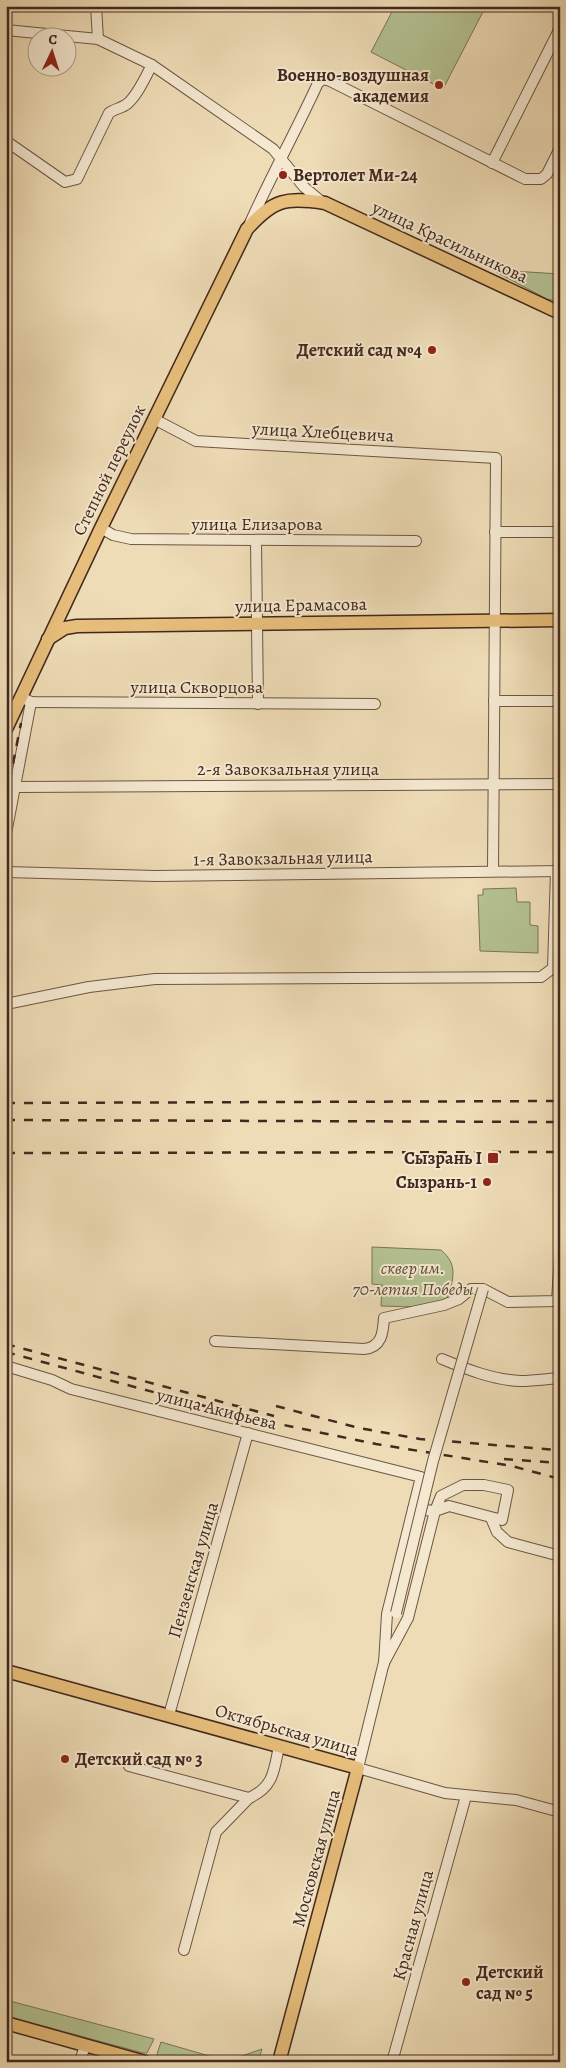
<svg xmlns="http://www.w3.org/2000/svg" width="566" height="2068" viewBox="0 0 566 2068" font-family="Alegreya,serif">
<rect width="100%" height="100%" fill="#eedcb6"/>
<filter id="stains"><feTurbulence type="fractalNoise" baseFrequency=".004" numOctaves="4"/><feColorMatrix values="0 0 0 0 .2 0 0 0 0 .09 0 0 0 0 .02 0 0 0 .5 -.17"/></filter>
<radialGradient id="worn" r=".72"><stop offset=".6" stop-color="#630" stop-opacity="0"/><stop offset="1" stop-color="#630" stop-opacity=".3"/></radialGradient>
<!-- green -->
<g fill="#b4c292" stroke="#7b7558">
<path d="M395 6H486L443 89 371 52Z"/>
<path d="M496 270 560 274V302L547 299 496 272Z"/>
<path d="M516 888 517 902H530V925L538 926V953L480 951 478 895H483V889Z"/>
<path d="M372 1247 441 1250C459 1265 453 1280 447 1299L416 1307 381 1306 382 1285 372 1284Z"/>
<path d="M6 2000 154 2039 147 2053H143L6 2016Z"/>
<path d="M161 2042 230 2062H176L159 2057 157 2054Z"/>
<path d="M262 2049 258 2062H248L236 2058Z"/>
</g>
<g fill="none" stroke-linecap="round" stroke-linejoin="round">
<!-- minor casing -->
<g stroke="#6d5543" stroke-width="12">
<g id="minor">
<path d="M96 6 98 39"/>
<path d="M6 30 98 39 152 65 273 149 304 187 322 202"/>
<path d="M6 141 65 182 77 179 109 113C114 109 122 108 127 104 138 95 145 77 152 65"/>
<path d="M492 163 560 28"/>
<path d="M250 223C271 176 296 131 318 83L323 79 330 81 525 179H541L547 174 560 148"/>
<path d="M154 419 196 441 496 458 493 871"/>
<path d="M101 528 113 535 131 539 416 541"/>
<path d="M495 532H560"/>
<path d="M256 541 258 704"/>
<path d="M21 697 31 702 375 704"/>
<path d="M494 701H560"/>
<path d="M16 787 560 784"/>
<path d="M6 834 31 702"/>
<path d="M6 872 156 876 560 871"/>
<path d="M6 1004 89 987 155 979 541 977 553 968 556 871"/>
<path d="M215 1341 364 1349C382 1347 383 1333 384 1318L444 1305 459 1299 471 1289H483L508 1302 557 1301 560 1253"/>
<path d="M442 1359C466 1369 493 1380 521 1381 533 1381 547 1379 560 1378"/>
<path d="M6 1366 52 1380 71 1389 421 1477 387 1614 384 1664"/>
<path d="M491 1518 497 1532 508 1542 560 1556"/>
<path d="M385 1658 358 1768 445 1793 516 1800 560 1812"/>
<path d="M385 1661 408 1618 435 1511 449 1506 502 1520 508 1490 484 1485H463L441 1496 435 1511 413 1509"/>
<path d="M169 1715 248 1433"/>
<path d="M129 1766 249 1798C274 1787 274 1770 279 1746"/>
<path d="M184 1950 216 1832 249 1798"/>
<path d="M80 2062 85 2045"/>
<path d="M392 2062 466 1796"/>
</g>
</g>
<!-- major casing -->
<g stroke="#42281d" stroke-width="15">
<g id="major">
<path d="M48 639 65 628 77 626 560 620"/>
<path d="M6 729 101 528 247 229C274 199 286 197 325 203L560 313"/>
<path d="M6 1671 358 1768 279 2062"/>
<path d="M6 2023 145 2062"/>
</g>
</g>
<!-- minor -->
<use href="#minor" stroke="#f4e8d0" stroke-width="10"/>
<!-- major -->
<use href="#major" stroke="#e7be7b" stroke-width="12"/>
<!-- rail -->
<g stroke="#42281d" stroke-width="2.5" stroke-dasharray="9 9" stroke-linecap="butt">
<path d="M6 799 21 723"/>
<path d="M6 1103 560 1101"/>
<path d="M6 1120 560 1122"/>
<path d="M6 1153 560 1152"/>
<path d="M6 1344 274 1416"/>
<path d="M6 1352 245 1417 376 1444 512 1466 560 1479"/>
<path d="M276 1406 359 1428 420 1439 558 1450"/>
<path d="M504 1459 560 1463"/>
</g>
<!-- minor-bridge casing -->
<g stroke="#6d5543" stroke-width="12" stroke-linecap="butt">
<path id="minor-bridge" d="M396 1613 433 1461 483 1289"/>
</g>
<!-- minor-bridge -->
<use href="#minor-bridge" stroke="#f4e8d0" stroke-width="10"/>
</g>
<!-- markers -->
<g fill="#8f2418" stroke="#f4e8d0" stroke-width="2">
<circle cx="439" cy="85" r="5"/>
<circle cx="283" cy="175" r="5"/>
<circle cx="432" cy="350" r="5"/>
<rect x="487" y="1152" width="12" height="12" rx="2.5"/>
<circle cx="487" cy="1182" r="5"/>
<circle cx="65" cy="1759" r="5"/>
<circle cx="466" cy="1982" r="5"/>
</g>
<g text-anchor="middle" dominant-baseline="central" stroke-width="4" stroke-linejoin="round" paint-order="stroke">
<!-- poi labels -->
<g font-size="18" font-weight="bold" fill="#42281d" stroke="#f4e8d0" text-anchor="end">
<text x="429" y="75">Военно-воздушная<tspan x="429" dy="21">академия</tspan></text>
<text x="293" y="175" text-anchor="start">Вертолет Ми-24</text>
<text x="422" y="350">Детский сад №4</text>
<text x="482" y="1158">Сызрань I</text>
<text x="477" y="1182">Сызрань-1</text>
<text x="75" y="1759" text-anchor="start">Детский сад № 3</text>
<text x="476" y="1972" text-anchor="start">Детский<tspan x="476" dy="21">сад № 5</tspan></text>
</g>
<!-- street labels -->
<g font-size="18" fill="#42281d" stroke="#f4e8d0">
<text transform="translate(450 242) rotate(25)">улица Красильникова</text>
<text transform="translate(323 432) rotate(3)">улица Хлебцевича</text>
<text transform="translate(109 470) rotate(-64)">Степной переулок</text>
<text x="257" y="524">улица Елизарова</text>
<text transform="translate(301 605) rotate(-1)">улица Ерамасова</text>
<text x="197" y="687">улица Скворцова</text>
<text x="288" y="769">2-я Завокзальная улица</text>
<text transform="translate(283 858) rotate(-1)">1-я Завокзальная улица</text>
<text transform="translate(217 1409) rotate(14)">улица Акифьева</text>
<text transform="translate(193 1570) rotate(-74)">Пензенская улица</text>
<text transform="translate(287 1730) rotate(16)">Октябрьская улица</text>
<text transform="translate(316 1858) rotate(-75)">Московская улица</text>
<text transform="translate(413 1925) rotate(-75)">Красная улица</text>
</g>
<!-- park labels -->
<g font-size="18" font-style="italic" fill="#5e4e3a" stroke="#f4e8d0">
<text x="413" y="1268">сквер им.<tspan x="413" dy="21">70-летия Победы</tspan></text>
</g>
</g>
<!-- margin -->
<rect width="566" height="2068" fill="none" stroke="#eedcb6" stroke-width="25"/>
<rect x="8" y="8" width="551" height="2053" fill="none" stroke="#42281d" stroke-width="2.5"/>
<rect x="12" y="12" width="541" height="2043" fill="none" stroke="#42281d"/>
<!-- north arrow -->
<g transform="translate(52 52) rotate(4)"><circle r="24" fill="#f4e8d0" stroke="#ad9b88"/>
<path d="M0-4L9 19L0 12L-9 19Z" fill="#8f2418"/>
<text y="-8" font-size="14" font-weight="bold" text-anchor="middle" fill="#42281d">С</text>
</g>
<rect width="100%" height="100%" filter="url(#stains)"/>
<rect width="100%" height="100%" fill="url(#worn)"/>
</svg>
